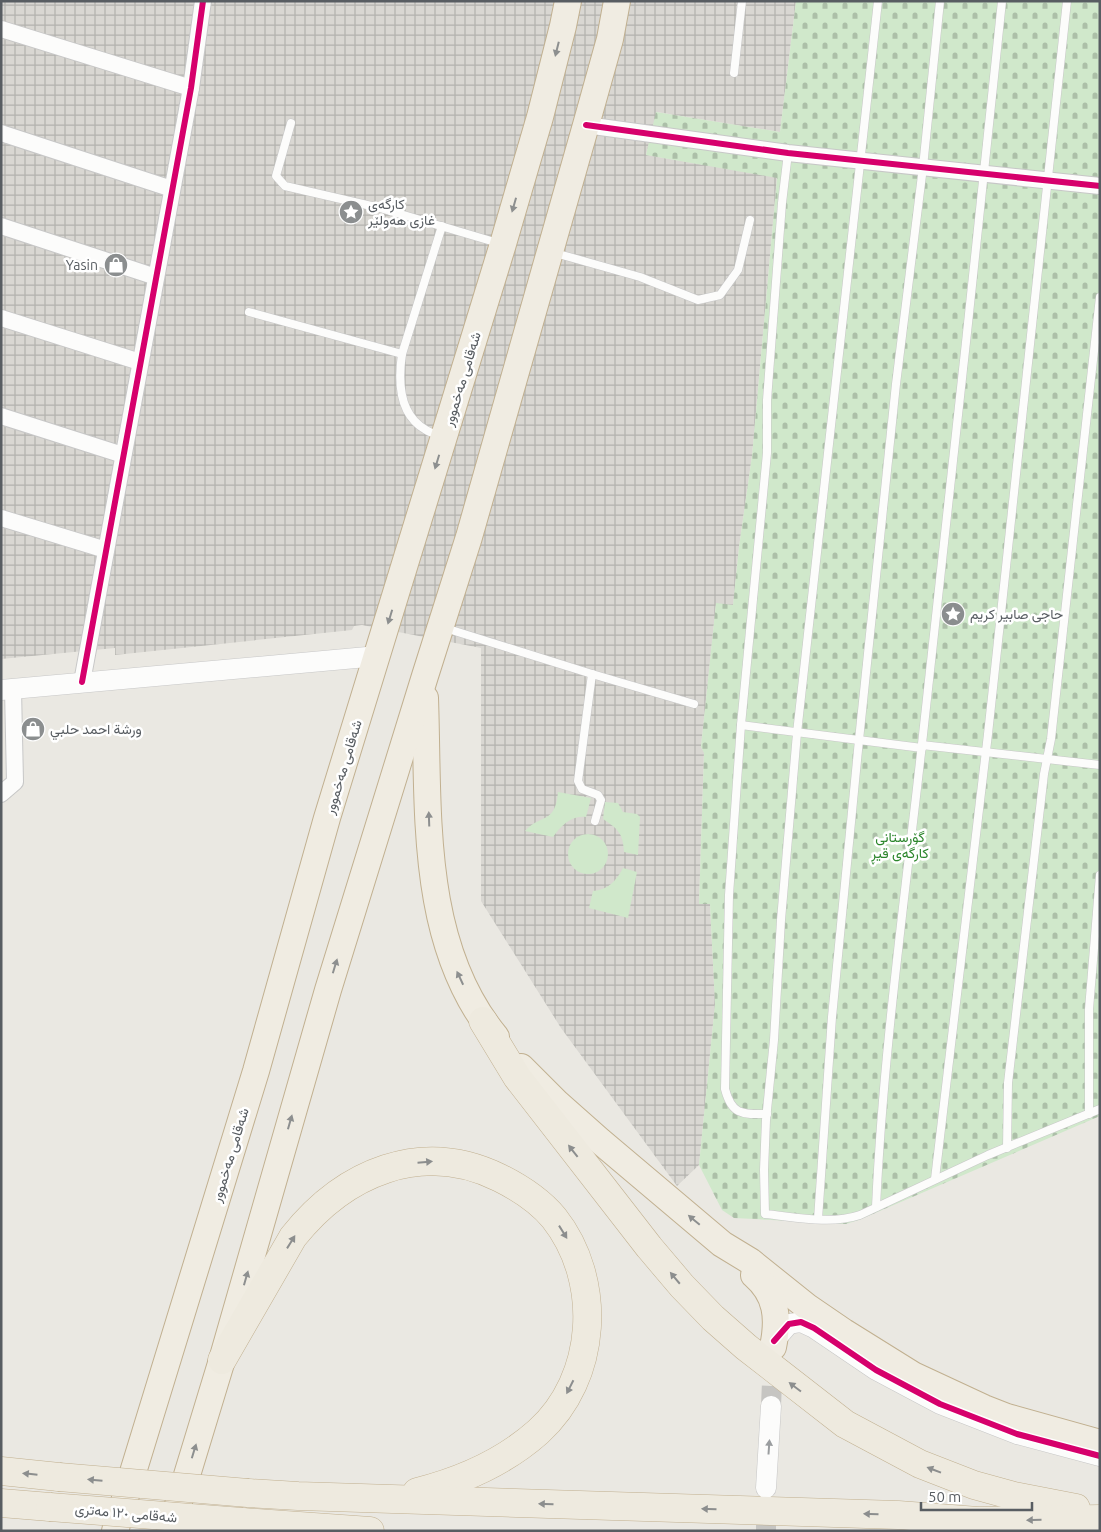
<svg xmlns="http://www.w3.org/2000/svg" width="1101" height="1532" viewBox="0 0 1101 1532" font-family="Ubuntu,Vazirmatn,sans-serif">
<defs>
<pattern id="industrial-grid" width="8" height="8" patternUnits="userSpaceOnUse" patternTransform="scale(1.25)"><rect width="8" height="8" fill="#d9d7d2"/><path d="M0 4h8M4 0v8" fill="none" stroke="#b3b2ae"/></pattern>
<pattern id="cemetery-stones" width="16" height="16" patternUnits="userSpaceOnUse" patternTransform="scale(1.25)"><rect width="16" height="16" fill="#d0e8cb"/><path d="M2 7V4a2 2 0 0 1 4 0v3zM10 15v-3a2 2 0 0 1 4 0v3z" fill="#acbfa8"/></pattern>
</defs>
<rect width="100%" height="100%" fill="#eae8e2"/>
<!-- industrial -->
<path fill="url(#industrial-grid)" d="M1 1H796L780 132 657 112 646 155 777 177 752 456 739 547 733 606 716 604 701 747 704 752 699 904H710L715 1004 699 1165 677 1186 561 1028 481 901V648L362 625 354 626 352 630 115 655V648L1 659Z"/>
<!-- grass -->
<g fill="#d0e8cb">
<path d="M558 792 591 798 586 817C571 815 561 826 553 837L525 831C541 813 555 825 558 792Z"/>
<path d="M605 802 618 803 623 812 637 814 640 817 638 855 624 852C623 833 618 829 603 819Z"/>
<circle cx="588" cy="854" r="20"/>
<path d="M623 868 637 872 628 918 589 908 593 891C608 890 616 881 623 868Z"/>
</g>
<!-- cemetery -->
<path fill="url(#cemetery-stones)" d="M796 1H1100V1116L859 1220 846 1224 734 1218 722 1210 699 1165 715 1004 710 904H699L704 753 701 747 716 603 733 605 739 547 752 456 777 178 646 155 656 112 780 132Z"/>
<g fill="none" stroke-linecap="round" stroke-linejoin="round">
<!-- tertiary-tunnel -->
<g stroke="#c6c5c2" stroke-width="20" stroke-dasharray="20 10" stroke-linecap="butt">
<path d="M771 1406 773 1358"/>
<path d="M766 1531V1498"/>
</g>
<!-- service casing -->
<g stroke="#c7c7c7" stroke-width="9">
<g id="service">
<path d="M878 1 797 733 781 920 774 1040 766 1120 764 1170 765 1214C795 1217 830 1225 860 1215L988 1155 1100 1109"/>
<path d="M734 73 742 1"/>
<path d="M291 123 276 176 285 186 380 208 498 243"/>
<path d="M555 253 640 277 698 300 720 295 738 270 750 220"/>
<path d="M249 312 402 354"/>
<path d="M441 435C436 434 430 433 426 430 399 415 398 381 402 354L442 226"/>
<path d="M445 628 592 674 694 704"/>
<path d="M592 674 578 781 582 789 598 795 601 800 595 821"/>
<path d="M741 725 922 748"/>
<path d="M922 745 1100 765"/>
<path d="M767 1114C743 1114 732 1116 725 1089L729 895 741 725 767 453V400L782 203 788 153"/>
<path d="M1089 1114V1009L1100 875"/>
<path d="M1007 1148 1008 1083 1044 774 1051 739 1100 297"/>
<path d="M935 1179 988 734 1067 1"/>
<path d="M876 1207C883 1055 904 904 921 753 949 502 976 252 1002 1"/>
<path d="M818 1219 832 1017 859 740 896 384 923 167 940 1"/>
</g>
</g>
<!-- minor casing -->
<g stroke="#c7c7c7" stroke-width="18">
<g id="minor">
<path d="M1 29 191 88"/>
<path d="M586 125 788 153 1100 186"/>
<path d="M1 133 172 189"/>
<path d="M1 226 156 277"/>
<path d="M1 318 140 362"/>
<path d="M1 416 123 455"/>
<path d="M1 518 106 550"/>
<path d="M82 682 191 88 203 1"/>
<path d="M1 794 15 782 13 689"/>
</g>
</g>
<!-- tertiary casing -->
<g stroke="#c7c7c7" stroke-width="21">
<g id="tertiary">
<path d="M1 690 378 656"/>
<path d="M774 1341 789 1324 801 1322 814 1328 876 1370 940 1404 1017 1434 1100 1456"/>
<path d="M766 1488 771 1406"/>
</g>
</g>
<!-- trunk casing -->
<g stroke="#c1b090" stroke-width="28">
<g id="trunk">
<path d="M425 698C429 812 419 944 496 1037"/>
<path d="M521 1067 556 1102 600 1141 722 1244 750 1261 806 1306 844 1332 913 1375 984 1408 1007 1417 1100 1443"/>
<path d="M754 1275C777 1295 779 1318 773 1347"/>
<path d="M115 1531 256 1071 327 818 503 244 540 117 563 26 568 1"/>
<path d="M170 1531 222 1360 328 990 425 676 469 537 586 125 610 39 617 1"/>
</g>
</g>
<!-- motorway casing -->
<g stroke="#c1b090" stroke-width="29">
<g id="motorway">
<path d="M483 1021 517 1077 649 1247 682 1286 713 1318 746 1347 845 1424 920 1464 974 1485 1014 1496 1076 1508"/>
<path d="M222 1360 293 1237C344 1173 421 1139 500 1178 520 1188 539 1200 554 1218 603 1280 598 1378 538 1432 503 1463 461 1481 417 1492"/>
<path d="M1 1471 59 1477"/>
<path d="M248 1493 298 1496 898 1515 978 1521 1100 1519"/>
<path d="M1 1503 50 1507"/>
<path d="M242 1522 370 1531"/>
</g>
</g>
<!-- service -->
<use href="#service" stroke="#fcfcfb" stroke-width="8"/>
<!-- minor -->
<use href="#minor" stroke="#fcfcfb" stroke-width="16"/>
<!-- tertiary -->
<use href="#tertiary" stroke="#fcfcfb" stroke-width="20"/>
<!-- trunk -->
<use href="#trunk" stroke="#f0ece2" stroke-width="26"/>
<!-- motorway -->
<use href="#motorway" stroke="#eeeadf" stroke-width="28"/>
<!-- motorway-bridge casing -->
<g stroke="#c1b090" stroke-width="29" stroke-linecap="butt">
<g id="motorway-bridge">
<path d="M59 1477 248 1493"/>
<path d="M50 1507 242 1522"/>
</g>
</g>
<!-- motorway-bridge -->
<use href="#motorway-bridge" stroke="#eeeadf" stroke-width="28"/>
<!-- cycleway casing -->
<g stroke="#fff" stroke-width="9">
<g id="cycleway">
<path d="M586 125 788 153 1100 186"/>
<path d="M82 682 191 88 203 1"/>
<path d="M774 1341 789 1324 801 1322 814 1328 876 1370 940 1404 1017 1434 1100 1456"/>
</g>
</g>
<!-- cycleway -->
<use href="#cycleway" stroke="#d6006c" stroke-width="6"/>
</g>
<!-- one-way arrows -->
<defs><path id="oneway-solid" d="M-6-.8H1V-3.2L6.5 0L1 3.2V.8H-6Z" transform="scale(1.25)"/></defs>
<g fill="#8d8f8f">
<use href="#oneway-solid" transform="translate(557 49) rotate(104)"/>
<use href="#oneway-solid" transform="translate(514 205) rotate(106)"/>
<use href="#oneway-solid" transform="translate(437 462) rotate(107)"/>
<use href="#oneway-solid" transform="translate(390 617) rotate(107)"/>
<use href="#oneway-solid" transform="translate(429 819) rotate(-92)"/>
<use href="#oneway-solid" transform="translate(335 966) rotate(-73)"/>
<use href="#oneway-solid" transform="translate(460 978) rotate(-115)"/>
<use href="#oneway-solid" transform="translate(290 1122) rotate(-74)"/>
<use href="#oneway-solid" transform="translate(694 1220) rotate(-140)"/>
<use href="#oneway-solid" transform="translate(246 1278) rotate(-74)"/>
<use href="#oneway-solid" transform="translate(194 1451) rotate(-73)"/>
</g>
<g fill="#8c8e8e">
<use href="#oneway-solid" transform="translate(573 1151) rotate(-128)"/>
<use href="#oneway-solid" transform="translate(425 1162) rotate(-5)"/>
<use href="#oneway-solid" transform="translate(563 1232) rotate(58)"/>
<use href="#oneway-solid" transform="translate(291 1242) rotate(-58)"/>
<use href="#oneway-solid" transform="translate(675 1278) rotate(-130)"/>
<use href="#oneway-solid" transform="translate(570 1387) rotate(117)"/>
<use href="#oneway-solid" transform="translate(795 1387) rotate(-143)"/>
<use href="#oneway-solid" transform="translate(934 1470) rotate(-159)"/>
<use href="#oneway-solid" transform="translate(30 1474) rotate(-174)"/>
<use href="#oneway-solid" transform="translate(95 1480) rotate(-175)"/>
<use href="#oneway-solid" transform="translate(546 1504) rotate(-178)"/>
<use href="#oneway-solid" transform="translate(709 1509) rotate(-178)"/>
<use href="#oneway-solid" transform="translate(871 1514) rotate(-178)"/>
<use href="#oneway-solid" transform="translate(1034 1520) rotate(179)"/>
</g>
<use fill="#9a9d9f" href="#oneway-solid" transform="translate(769 1447) rotate(-86)"/>
<!-- icons -->
<defs>
<g id="sight-disc" transform="scale(1.25)"><circle r="9.5" fill="#8b8e8f" stroke="#fff"/><path d="M0-6L1.8-2.2L6-1.7L2.9 1.2L3.7 5.4L0 3.3L-3.7 5.4L-2.9 1.2L-6-1.7L-1.8-2.2Z" fill="#fff"/></g>
<g id="shop-disc" transform="scale(1.25)"><circle r="9.5" fill="#8b8e8f" stroke="#fff"/><path d="M-5-2.5h2.3a2.7 3.5 0 0 1 5.4 0H5L5.5 6h-11ZM-1.5-2.5h3a1.5 2.3 0 0 0-3 0Z" fill="#fff"/></g>
</defs>
<g fill-rule="evenodd">
<use href="#sight-disc" x="351" y="212"/>
<use href="#shop-disc" x="116" y="265"/>
<use href="#sight-disc" x="953" y="614"/>
<use href="#shop-disc" x="33" y="729"/>
</g>
<g text-anchor="middle" dominant-baseline="central" stroke-width="5" stroke-linejoin="round" paint-order="stroke">
<!-- poi labels -->
<g font-size="14" fill="#585d62" stroke="#fff" text-anchor="start">
<text x="368" y="204">کارگەی<tspan x="368" dy="16">غازی هەولێر</tspan></text>
<text x="98" y="265" text-anchor="end">Yasin</text>
<text x="970" y="614">حاجی صابیر کریم</text>
<text x="50" y="729">ورشة احمد حلبي</text>
</g>
<!-- street labels -->
<g font-size="14" fill="#585d62" stroke="#fff">
<text transform="translate(462 379) rotate(-73)">شەقامی مەخموور</text>
<text transform="translate(343 767) rotate(-73)">شەقامی مەخموور</text>
<text transform="translate(230 1155) rotate(-73)">شەقامی مەخموور</text>
<text transform="translate(126 1513) rotate(5)">شەقامی ١٢٠ مەتری</text>
</g>
<!-- park labels -->
<g font-size="14" fill="#2c862c" stroke="#fff">
<text x="900" y="837">گۆڕستانی<tspan x="900" dy="16">کارگەی قیڕ</tspan></text>
</g>
</g>
<!-- border -->
<rect width="1101" height="1532" fill="none" stroke="#585d62" stroke-width="5"/>
<!-- scale -->
<path d="M921 1502v8h111v-8" fill="none" stroke="#585d62" stroke-width="2.5"/>
<text x="928" y="1502" font-size="15" fill="#585d62" stroke="#ffffff" stroke-width="4" paint-order="stroke">50 m</text>
</svg>
